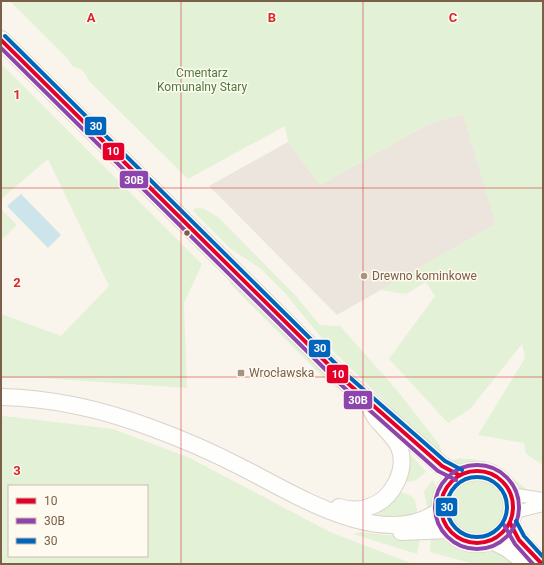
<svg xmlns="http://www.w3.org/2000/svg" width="544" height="565" viewBox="0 0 544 565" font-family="Roboto,sans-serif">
<rect width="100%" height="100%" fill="#f9f5ec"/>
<!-- industrial -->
<path fill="#ece5dd" d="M463 114 496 224 337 315 209 186 288 142 320 185 426 125Z"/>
<!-- green -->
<g fill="#e3f1d6" fill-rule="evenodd">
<path d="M10 1H543V465L526 454 524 443 478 435 525 358 522 344 470 409 448 423 389 359 435 296 426 282 406 294 380 290 496 224 463 114 426 125 320 185 288 142 285 126 188 179 89 81 83 70 72 66 68 59Z"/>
<path d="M1 64 202 264 184 303 187 388 41 378H1V314L61 336 109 286 48 159 1 199Z"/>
<path d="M197 208 204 209 218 217 295 295 320 325 340 326 396 389 439 444 441 448 442 454 426 442 330 348 285 293 260 268 231 249 193 211 194 209Z"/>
<path d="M1 209 17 225 1 241Z"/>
<path d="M232 282 234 283 333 382 330 384 229 283Z"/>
<path d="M1 416 13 417 113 429 190 458 330 532 413 564H1ZM9 486H147V556H9Z"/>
<path d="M406 449 426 472C416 480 415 483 402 481Z"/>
<path d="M456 459C472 457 490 462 503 471 514 478 522 487 534 493L515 489 503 475 493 469 486 467 474 466 460 468 447 466Z"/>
<circle cx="477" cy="507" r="29"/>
<path d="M433 480C440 494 437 502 428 512L424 491Z"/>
<path d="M397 491C417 497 415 497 418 517L407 519 363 514Z"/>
<path d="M361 532 386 535H421L417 554 353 534Z"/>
<path d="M431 534 447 536 459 544 471 548 487 547 522 564H474L430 552Z"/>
</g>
<!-- water -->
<path fill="#cde5ea" d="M21 194 61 235 48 248 7 206Z"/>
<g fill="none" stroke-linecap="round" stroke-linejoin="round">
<!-- minor casing -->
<g stroke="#d8d2ca" stroke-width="14">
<g id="minor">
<path d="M510 494 543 499"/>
<path d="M512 515 519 511 543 505"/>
</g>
</g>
<!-- tertiary casing -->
<g stroke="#d8d2ca" stroke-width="18">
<g id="tertiary">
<path d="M1 397C52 398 104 410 152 428 182 439 212 452 241 467 293 493 384 553 440 510"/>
<path d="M339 507C349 510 359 511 369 507 392 500 408 470 399 447 394 437 385 429 378 421 374 417 372 412 370 407"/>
<path d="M401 532 449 530"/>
</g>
</g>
<!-- secondary casing -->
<g stroke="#d9d1c8" stroke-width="20">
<g id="secondary">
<path d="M1 40 343 379 442 466 459 475"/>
<circle cx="477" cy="507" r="36"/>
<path d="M510 523C516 540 529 551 542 564"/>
<path d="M492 540 508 548 528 564"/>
</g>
</g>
<!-- minor -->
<use href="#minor" stroke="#fefefc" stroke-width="12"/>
<!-- tertiary -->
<use href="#tertiary" stroke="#fefefc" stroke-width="16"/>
<!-- secondary -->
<use href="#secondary" stroke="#fefefc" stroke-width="18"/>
<!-- bus-1 casing -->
<g stroke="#fffaef" stroke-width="7">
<g id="bus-1">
<path d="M1 40 343 379 442 466 459 475"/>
<circle cx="477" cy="507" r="36"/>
<path d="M510 523 519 540 542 564"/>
</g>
</g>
<!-- bus-2 casing -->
<g stroke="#fffaef" stroke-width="7">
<g id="bus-2">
<path d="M1 48 339 383 438 471 456 480"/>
<circle cx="477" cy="507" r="42"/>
<path d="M504 525 515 544 533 564"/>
</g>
</g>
<!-- bus-3 casing -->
<g stroke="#fffaef" stroke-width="7">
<g id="bus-3">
<path d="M5 36 347 375 445 461 462 470"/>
<circle cx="477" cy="507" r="30"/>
<path d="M516 521 524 536 543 557"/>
</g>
</g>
<!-- bus-1 -->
<use href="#bus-1" stroke="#e4002b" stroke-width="4"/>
<!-- bus-2 -->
<use href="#bus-2" stroke="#8e44ad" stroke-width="4"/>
<!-- bus-3 -->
<use href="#bus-3" stroke="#0065bd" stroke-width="4"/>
</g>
<!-- grid -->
<path fill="none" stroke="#d62828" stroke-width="1" stroke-opacity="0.55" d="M181 1V564M363 1V564M1 188H543M1 377H543"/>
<!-- markers -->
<circle fill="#7a5f49" stroke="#fffaef" stroke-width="1.5" cx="187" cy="233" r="3.5"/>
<g fill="#a69482" stroke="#fffaef" stroke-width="1.5">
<circle cx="364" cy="276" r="4"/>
<rect x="237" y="369" width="8" height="8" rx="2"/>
</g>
<g text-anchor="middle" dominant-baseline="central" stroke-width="3" stroke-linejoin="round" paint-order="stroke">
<!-- park labels -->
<g font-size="12" fill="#4a7a3d" stroke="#fffaef">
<text x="202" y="73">Cmentarz<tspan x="202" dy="14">Komunalny Stary</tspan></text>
</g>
<!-- poi labels -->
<g font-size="12" fill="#7a5f49" stroke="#fffaef" text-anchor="start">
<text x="372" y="276">Drewno kominkowe</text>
<text x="249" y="373">Wrocławska</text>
</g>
</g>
<g font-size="13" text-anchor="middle" font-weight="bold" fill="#d62828" stroke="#fffaef" stroke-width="3" stroke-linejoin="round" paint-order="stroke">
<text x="91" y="22">A</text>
<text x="272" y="22">B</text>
<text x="453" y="22">C</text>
<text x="17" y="99">1</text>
<text x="17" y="287">2</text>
<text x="17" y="475">3</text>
</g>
<g stroke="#fffaef" stroke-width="1.5">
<rect x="84" y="116" width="23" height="20" rx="4" fill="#0065bd"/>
<rect x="102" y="142" width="23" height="19" rx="4" fill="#e4002b"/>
<rect x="119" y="170" width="30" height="19" rx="4" fill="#8e44ad"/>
<rect x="308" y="339" width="23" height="19" rx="4" fill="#0065bd"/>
<rect x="326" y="364" width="23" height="20" rx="4" fill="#e4002b"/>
<rect x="343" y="390" width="30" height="20" rx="4" fill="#8e44ad"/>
<rect x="435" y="497" width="23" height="20" rx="4" fill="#0065bd"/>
</g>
<g font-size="11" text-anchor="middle" font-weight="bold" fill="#fff">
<text x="96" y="130">30</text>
<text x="113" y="155">10</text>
<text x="134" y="184">30B</text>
<text x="320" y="352">30</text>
<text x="338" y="378">10</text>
<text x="358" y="404">30B</text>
<text x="447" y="511">30</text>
</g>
<!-- border -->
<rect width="544" height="565" fill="none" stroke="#7a5f49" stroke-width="4"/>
<!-- legend -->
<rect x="8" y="485" width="140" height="72" fill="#fffaef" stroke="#cabcad"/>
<rect x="16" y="498" width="20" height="6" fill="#e4002b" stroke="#cabcad"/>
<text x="44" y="505" font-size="12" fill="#7a5f49">10</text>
<rect x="16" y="518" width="20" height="6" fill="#8e44ad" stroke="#cabcad"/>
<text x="44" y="525" font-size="12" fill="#7a5f49">30B</text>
<rect x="16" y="538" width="20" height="6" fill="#0065bd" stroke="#cabcad"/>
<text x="44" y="545" font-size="12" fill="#7a5f49">30</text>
</svg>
